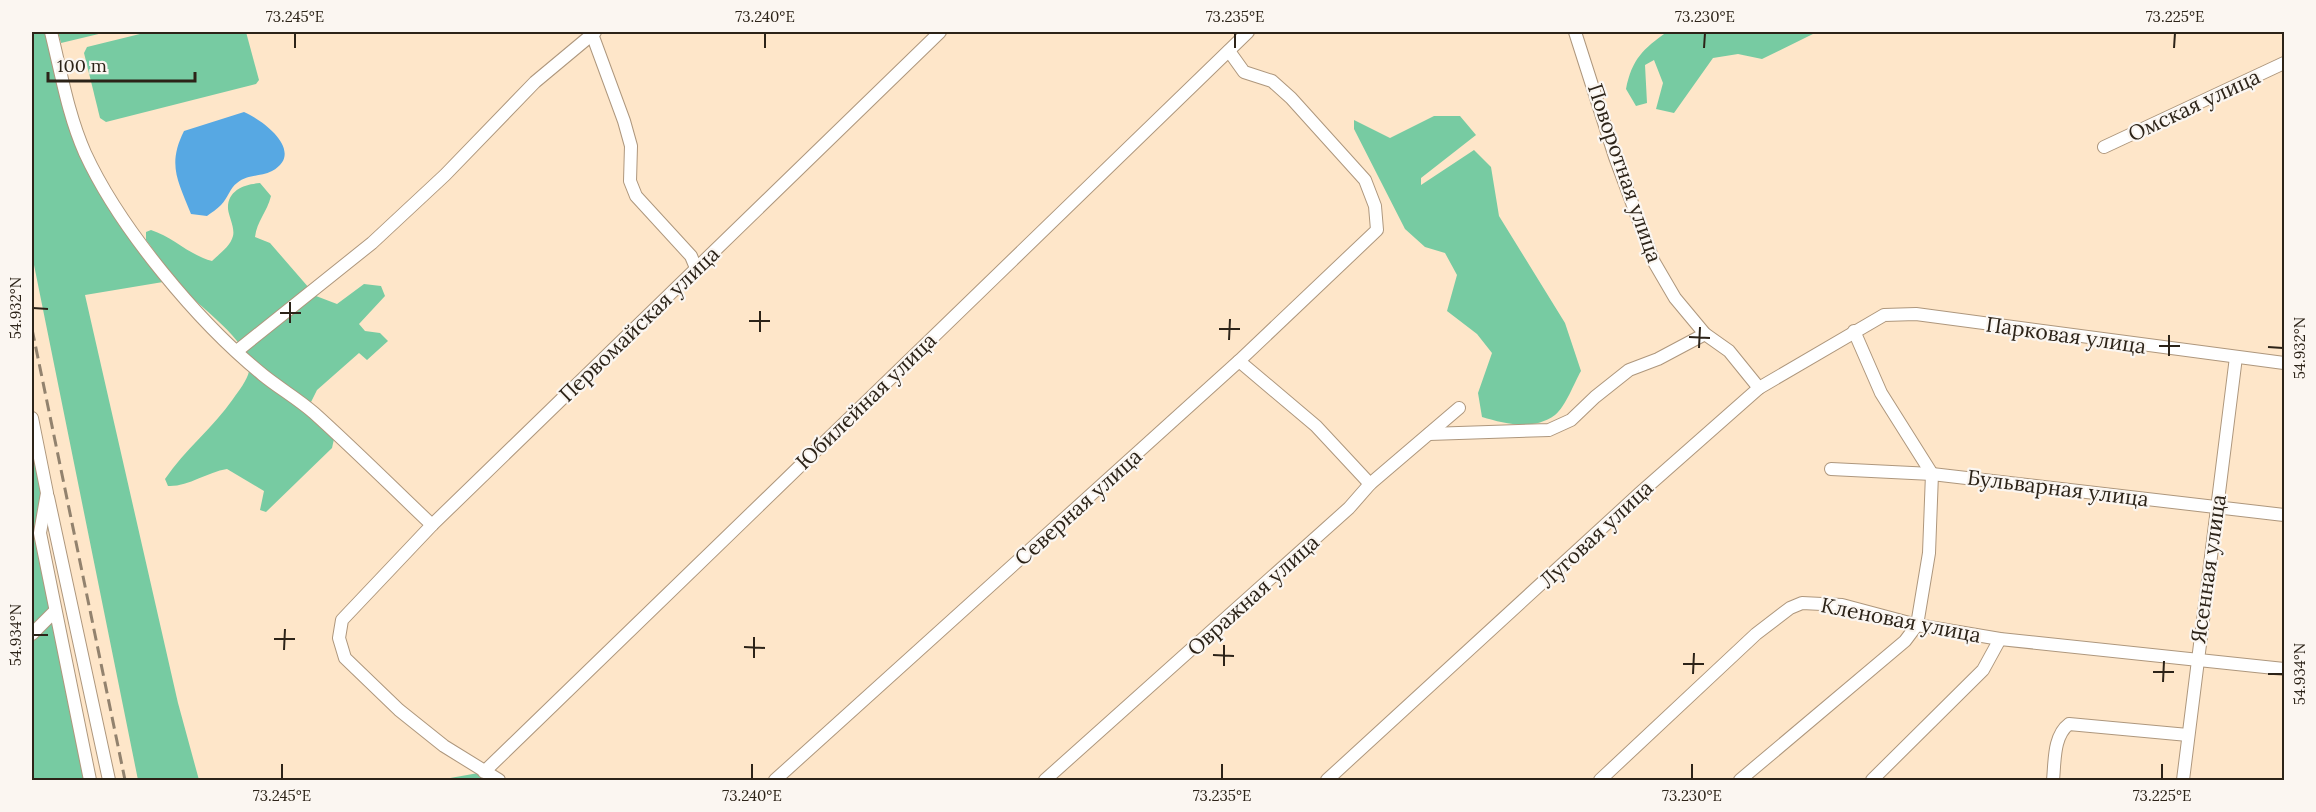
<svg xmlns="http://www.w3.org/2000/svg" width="2316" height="812" viewBox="0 0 2316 812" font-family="Lora,serif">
<rect width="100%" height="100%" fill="#fee6c9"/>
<!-- green -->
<g fill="#77cba2">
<path d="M32 32H51L85 153 169 281 85 295 178 703 199 780H138L32 255Z"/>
<path d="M58 32H107L61 43Z"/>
<path d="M148 32H246L259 80 256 84 106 122 100 118 84 53 87 47Z"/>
<path d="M1667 32H1817L1762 59 1738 54 1713 58 1674 113 1656 109 1663 83 1654 60 1645 65 1647 103 1636 106 1626 89C1632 59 1643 49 1667 32Z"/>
<path d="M1434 116H1460L1476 135 1421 178V185L1474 150 1491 167 1499 216 1565 323 1581 371C1574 383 1566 406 1555 415 1533 431 1506 424 1482 417L1478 393 1492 353 1477 334 1447 311 1457 275 1445 253 1425 247 1405 229 1354 129V120L1390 138Z"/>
<path d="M260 183 271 196C267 212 257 221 255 237L270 243 316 296 337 304 364 284 381 286 385 296 359 324 365 331 380 333 388 341 367 360 359 353 317 390 310 404 334 439 332 448 266 512 260 510 264 491 227 469C207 472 188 487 168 486L165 479C185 449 213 428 233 399 238 392 248 379 249 371 252 341 199 308 182 287 168 273 158 255 146 240V232L151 230C173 237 189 255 212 261 220 253 230 247 233 236 235 228 229 217 228 209 227 190 245 184 260 183Z"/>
<path d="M32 409 49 491 42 533 94 780H32Z"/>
<path d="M484 772 499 780H439Z"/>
</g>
<!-- water -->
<path fill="#57a8e3" d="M244 112C263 120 306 152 272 171 260 177 248 174 237 183 230 188 228 198 221 205 217 209 211 213 207 216L191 214C178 181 167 165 184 131Z"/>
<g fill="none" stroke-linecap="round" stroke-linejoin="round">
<!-- minor casing -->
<g stroke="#ae977d" stroke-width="14">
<g id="minor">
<path d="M51 32C61 72 68 115 85 153 120 229 199 323 263 375 279 388 298 399 314 413 354 449 393 488 432 525"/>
<path d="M1575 32 1615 157 1654 262 1675 298 1705 334 1729 351 1759 388"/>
<path d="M592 34 624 121 631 146 630 181 636 196 691 256 696 268"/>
<path d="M2104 147 2284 63"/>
<path d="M237 351 372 243 445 175 535 82 595 32"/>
<path d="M1239 361 1316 426 1370 484"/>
<path d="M32 418 47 493 40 533 90 780"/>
<path d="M1429 434 1549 430 1571 420 1595 397 1629 370 1658 359 1705 334"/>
<path d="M1831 469 1932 474 2284 515"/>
<path d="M48 497 109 780"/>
<path d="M32 634 54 612"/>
<path d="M484 772 1248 32"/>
<path d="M499 780 444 746 399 710 345 658 339 638 342 620 432 525 940 32"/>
<path d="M775 780 1239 361 1377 230 1375 206 1365 180 1291 98 1272 81 1244 72 1229 51"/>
<path d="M1045 780 1349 508 1370 484 1459 408"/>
<path d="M1327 780 1640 493 1759 388 1884 315 1916 314 2284 363"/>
<path d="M1600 780 1756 634 1790 608 1802 603 1842 605 1917 625 2000 639 2284 669"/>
<path d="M1740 780 1905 641 1917 625 1929 553 1932 474 1881 393 1854 331"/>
<path d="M1872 780 1983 670 2000 639"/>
<path d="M2053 780C2055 762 2053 736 2069 724L2188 735"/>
<path d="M2183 780 2236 357"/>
</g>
</g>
<!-- minor -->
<use href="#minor" stroke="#fff" stroke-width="12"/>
<!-- rail -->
<path stroke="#92826e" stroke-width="3" stroke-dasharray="12 6" stroke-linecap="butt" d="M32 329 125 780"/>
</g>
<!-- ticks -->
<path fill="none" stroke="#2c2318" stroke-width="2" d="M295 48V33M765 48V33M1235 48V33M1704 48 1705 33M2174 48 2175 33M33 308 48 309M280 313H301M749 321H770M290 323V302M1219 329H1240M760 332V311M1689 337 1710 338M1229 340 1230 319M2159 346H2180M2268 347 2283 348M1699 348 1700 327M2169 356V335M33 635H48M274 639H295M744 647 765 648M284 650 285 629M1213 655 1234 656M754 658V637M1683 664H1704M1224 666V645M2153 672H2174M1693 674 1694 653M2268 674H2283M2163 682 2164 661M282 779V764M752 779V764M1222 779V764M1692 779V764M2162 779V764"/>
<g text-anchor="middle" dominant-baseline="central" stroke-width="4.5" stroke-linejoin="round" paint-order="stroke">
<!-- street labels -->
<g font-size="21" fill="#2c2318" stroke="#fbf6f1">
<text transform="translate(2194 105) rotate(-25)">Омская улица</text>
<text transform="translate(1625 173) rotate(71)">Поворотная улица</text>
<text transform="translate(639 324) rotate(-44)">Первомайская улица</text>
<text transform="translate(2066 335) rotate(8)">Парковая улица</text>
<text transform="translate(866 401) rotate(-44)">Юбилейная улица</text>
<text transform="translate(2058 488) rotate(7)">Бульварная улица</text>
<text transform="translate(1078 507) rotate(-42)">Северная улица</text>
<text transform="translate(1596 534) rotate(-43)">Луговая улица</text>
<text transform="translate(2208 569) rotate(-82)">Ясенная улица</text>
<text transform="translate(1253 595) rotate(-42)">Овражная улица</text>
<text transform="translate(1901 620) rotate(11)">Кленовая улица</text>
</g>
</g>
<!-- border -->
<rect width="2316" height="812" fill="none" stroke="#fbf6f1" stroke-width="66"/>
<!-- scale -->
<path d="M48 72v9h147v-9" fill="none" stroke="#2c2318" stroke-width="3"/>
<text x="57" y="72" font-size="18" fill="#2c2318" stroke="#fbf6f1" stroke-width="4.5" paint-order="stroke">100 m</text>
<rect x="33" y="33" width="2250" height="746" fill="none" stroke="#2c2318" stroke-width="2"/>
<g font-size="15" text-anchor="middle" fill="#2c2318">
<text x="295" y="22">73.245°E</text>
<text x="765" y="22">73.240°E</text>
<text x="1235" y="22">73.235°E</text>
<text x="1705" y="22">73.230°E</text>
<text x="2175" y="22">73.225°E</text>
<text transform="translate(16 308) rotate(-90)" y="5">54.932°N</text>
<text transform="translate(2300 348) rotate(-90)" y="5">54.932°N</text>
<text transform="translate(16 635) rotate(-90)" y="5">54.934°N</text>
<text transform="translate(2300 674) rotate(-90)" y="5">54.934°N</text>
<text x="282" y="801">73.245°E</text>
<text x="752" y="801">73.240°E</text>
<text x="1222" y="801">73.235°E</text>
<text x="1692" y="801">73.230°E</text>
<text x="2162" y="801">73.225°E</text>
</g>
</svg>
